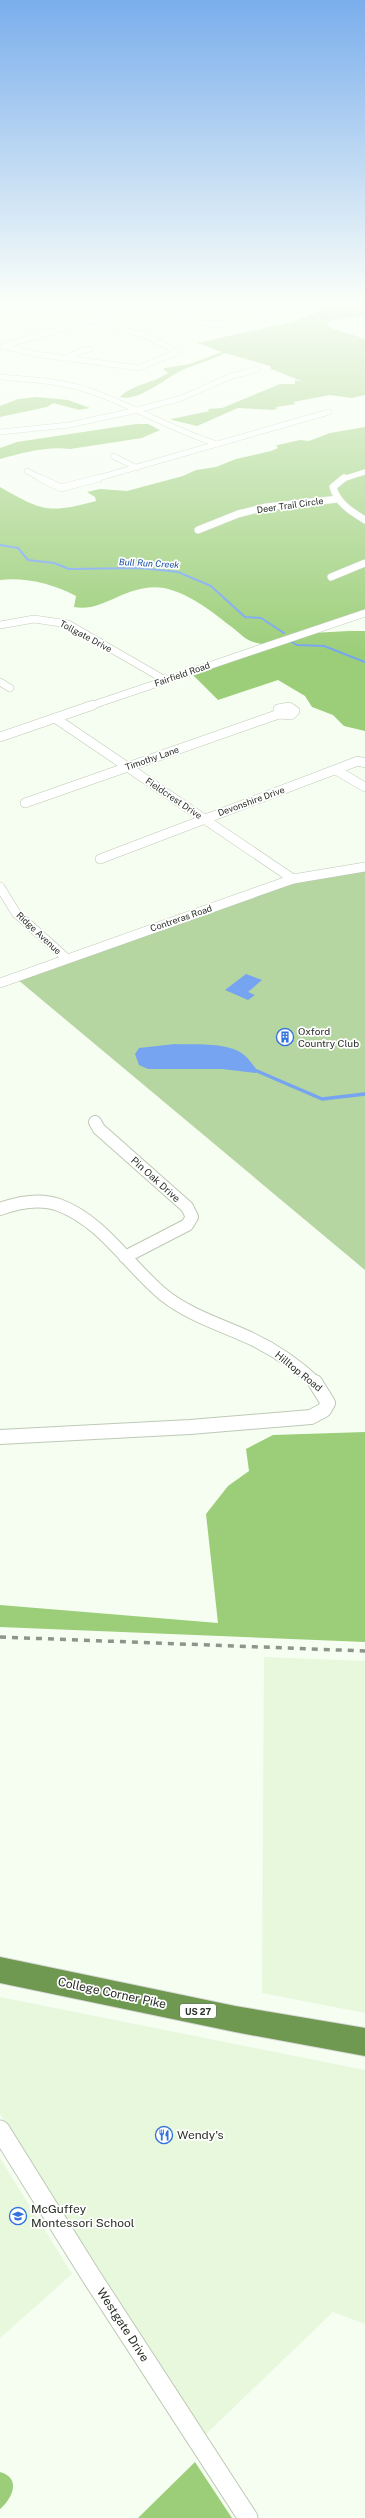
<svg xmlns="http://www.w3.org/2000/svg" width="365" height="2518" viewBox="0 0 365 2518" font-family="'Public Sans',sans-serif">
<rect width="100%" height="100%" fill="#f6fef2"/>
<!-- built -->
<g fill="#e7f8dd">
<path d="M264 1657 365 1661V2013L262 1993Z"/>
<path d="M0 1997 365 2070V2324L333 2312 205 2435 0 2114Z"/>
<path d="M0 2158 72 2274 0 2338Z"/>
</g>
<!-- green -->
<path fill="#b5d5a1" d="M365 869V1270L17 979 285 885Z"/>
<!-- forest -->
<g fill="#9cce79">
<path d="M365 303V316L332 320 326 324 331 328 365 339V395L352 398 330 395 293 402 296 404 276 407 277 409 273 410 238 408 197 426 172 420 171 419 205 412 209 411 208 409 222 408 280 384H295V380L304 382 271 369 270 366 225 353C212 359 200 363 187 368 170 374 139 403 120 397 133 384 154 383 168 373L163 369 165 368 190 364 222 352 197 343 293 322 336 305Z"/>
<path d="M36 397 68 400 90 408 79 410 53 403 47 407 0 417V406L18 399Z"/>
<path d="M136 424H148L160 430 142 438 70 449C47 446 22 453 0 459V448L17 442Z"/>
<path d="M365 427V611L263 644C245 642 243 635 229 625 210 610 188 593 164 588 127 582 104 613 74 607L76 596C53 584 26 577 0 580V487C42 511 48 514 96 501L95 497 87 492 100 489 127 491 183 476 196 470 216 467 236 459 271 451 278 448 276 445H278L300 440 309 441 330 433Z"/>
<path d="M349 631H365V731L344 726 333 715 312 707 305 696 278 680 218 700 192 674 312 633Z"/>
<path d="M365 1432V1642L0 1627V1605L218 1623 206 1514 228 1486 249 1471 246 1449 273 1435Z"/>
<path d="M195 2462 232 2518H138Z"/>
<path d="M0 2472C22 2478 12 2499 0 2509Z"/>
</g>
<!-- water -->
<g fill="#76a4f1">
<path d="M246 974 262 980 248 992 255 995 248 1000 225 990Z"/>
<path d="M175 1044C195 1045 222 1042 240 1052 248 1057 252 1064 257 1070L256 1073 222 1069H148L139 1065 135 1054 139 1048Z"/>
</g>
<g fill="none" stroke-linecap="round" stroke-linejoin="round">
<!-- stream-far1 -->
<g stroke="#76a4f1" stroke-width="2">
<path d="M0 545 18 548 28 560 54 563 69 569 141 568 178 572 211 586 245 617 261 618 284 633"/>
<path d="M290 641 297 645 324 646 365 662"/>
</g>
<!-- stream -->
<path stroke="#76a4f1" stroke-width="3.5" d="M257 1071 322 1099 365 1094"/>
<!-- minor-far5 casing -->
<g stroke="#bdc9b5" stroke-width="6">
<g id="minor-far5">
<path d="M146 304 204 323 219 324 324 302"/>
<path d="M176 312 213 302"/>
<path d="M3 346 35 354 139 368 177 352 147 336 90 320"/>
<path d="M3 346 154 302"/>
<path d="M67 358 80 351 90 349"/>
<path d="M0 377C32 380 66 381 96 393 137 408 175 431 217 444"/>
<path d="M0 432 69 425 133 411 182 398 229 377 257 369"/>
<path d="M113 456 137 468"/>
<path d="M27 471 42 479"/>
<path d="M95 479 329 412"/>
<path d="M343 479 365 472"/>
</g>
</g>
<!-- minor-far4 casing -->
<g stroke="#bdc9b5" stroke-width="8">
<g id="minor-far4">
<path d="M40 478 61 488 99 478"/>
<path d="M344 478 333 487C337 503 352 512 365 520"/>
<path d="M198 530 238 514 266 507 338 499"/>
<path d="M331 577 365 563"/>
<path d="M0 625 34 619 68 624 165 680"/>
<path d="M0 682 10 688"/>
<path d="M90 706 365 613"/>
</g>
</g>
<!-- minor-far3 casing -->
<g stroke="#bdc9b5" stroke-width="10">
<g id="minor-far3">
<path d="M289 707 295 711 291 715 279 714 278 709Z"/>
<path d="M55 718 293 879"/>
<path d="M0 737 93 705"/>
<path d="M336 770 365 787"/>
<path d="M25 803 279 714"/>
<path d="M100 859 358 761 365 763"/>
<path d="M0 887 16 913 66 958"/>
<path d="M0 983 293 879 365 867"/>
</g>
</g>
<!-- minor-far2 casing -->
<g stroke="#bdc9b5" stroke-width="14">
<g id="minor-far2">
<path d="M95 1122 99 1129 187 1207 192 1217 187 1225 125 1257"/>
<path d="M0 1209C19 1202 40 1198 59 1205 104 1222 129 1267 165 1296 191 1316 222 1325 252 1339 275 1350 297 1365 316 1383"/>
</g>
</g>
<!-- minor-far1 casing -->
<g stroke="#bdc9b5" stroke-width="16">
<path id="minor-far1" d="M0 1437 190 1427 311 1417 324 1410 328 1403 315 1382"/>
</g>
<!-- minor casing -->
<g stroke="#bdc9b5" stroke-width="21">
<path id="minor" d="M0 2130 91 2276 248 2518"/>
</g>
<!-- highway casing -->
<g stroke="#d9dad8" stroke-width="2">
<path id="highway" d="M0 1957 235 2006 365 2028V2056L235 2032 0 1983Z"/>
</g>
<!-- minor-far5 -->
<use href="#minor-far5" stroke="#fff" stroke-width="5"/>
<!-- minor-far4 -->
<use href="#minor-far4" stroke="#fff" stroke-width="7"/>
<!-- minor-far3 -->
<use href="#minor-far3" stroke="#fff" stroke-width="9"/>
<!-- minor-far2 -->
<use href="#minor-far2" stroke="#fff" stroke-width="12"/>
<!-- minor-far1 -->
<use href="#minor-far1" stroke="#fff" stroke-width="14"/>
<!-- minor -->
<use href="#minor" stroke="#fff" stroke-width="19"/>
<!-- highway -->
<use href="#highway" fill="#6f9950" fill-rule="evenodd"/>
<!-- rail -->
<path stroke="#8e948a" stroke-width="3.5" stroke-dasharray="6 6" stroke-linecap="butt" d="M0 1637 365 1651"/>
</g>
<!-- sky -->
<linearGradient id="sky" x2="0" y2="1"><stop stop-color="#7aaeec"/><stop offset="0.46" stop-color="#fbfff9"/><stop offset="1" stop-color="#fbfff9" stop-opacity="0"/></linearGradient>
<rect width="365" height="655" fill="url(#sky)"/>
<!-- icons -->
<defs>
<g id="building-ring" transform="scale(0.9)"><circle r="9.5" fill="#fff" stroke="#3172df" stroke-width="1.5"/><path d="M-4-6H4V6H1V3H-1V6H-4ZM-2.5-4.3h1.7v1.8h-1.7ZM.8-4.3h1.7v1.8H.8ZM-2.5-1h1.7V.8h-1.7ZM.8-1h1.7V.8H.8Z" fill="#3172df"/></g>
<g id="restaurant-ring" transform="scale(0.9)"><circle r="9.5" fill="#fff" stroke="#3172df" stroke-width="1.5"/><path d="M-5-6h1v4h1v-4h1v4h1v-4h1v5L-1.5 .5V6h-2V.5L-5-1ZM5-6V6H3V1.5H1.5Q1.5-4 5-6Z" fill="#3172df"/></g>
<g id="school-ring" transform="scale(0.9)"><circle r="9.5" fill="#fff" stroke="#3172df" stroke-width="1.5"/><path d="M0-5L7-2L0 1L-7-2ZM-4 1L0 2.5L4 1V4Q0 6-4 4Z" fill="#3172df"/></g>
</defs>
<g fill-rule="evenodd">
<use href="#building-ring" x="285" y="1037"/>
<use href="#restaurant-ring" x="164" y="2135"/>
<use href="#school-ring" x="18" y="2216"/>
</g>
<g text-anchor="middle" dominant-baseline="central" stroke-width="3.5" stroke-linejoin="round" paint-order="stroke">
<!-- far-street labels -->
<g font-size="9" fill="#2a2f27" stroke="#fff">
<text transform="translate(290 505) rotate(-8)">Deer Trail Circle</text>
<text transform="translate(86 636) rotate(28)">Tollgate Drive</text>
<text transform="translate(182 674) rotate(-19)">Fairfield Road</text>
<text transform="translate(152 758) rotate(-19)">Timothy Lane</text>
<text transform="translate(174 798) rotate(34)">Fieldcrest Drive</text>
<text transform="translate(251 801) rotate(-20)">Devonshire Drive</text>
<text transform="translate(181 918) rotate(-19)">Contreras Road</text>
<text transform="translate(39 933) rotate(43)">Ridge Avenue</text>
</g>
<!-- far-water labels -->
<g font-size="9" font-style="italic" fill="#184ea6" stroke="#fff">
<text transform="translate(149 563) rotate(3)">Bull Run Creek</text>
</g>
<!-- shield labels -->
<rect fill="#fff" stroke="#6a6d68" stroke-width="1" x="180" y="2004" width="36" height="14" rx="3"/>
<g font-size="9" font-weight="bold" fill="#2a2f27">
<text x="198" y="2011">US 27</text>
</g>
<!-- poi labels -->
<g font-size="10" fill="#2a2f27" stroke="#fff" text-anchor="start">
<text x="298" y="1031">Oxford<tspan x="298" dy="12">Country Club</tspan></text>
</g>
<!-- street labels -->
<g font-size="10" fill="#2a2f27" stroke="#fff">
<text transform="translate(156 1179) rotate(42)">Pin Oak Drive</text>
<text transform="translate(299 1371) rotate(39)">Hilltop Road</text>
</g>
<!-- near-street labels -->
<g font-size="12" fill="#2a2f27" stroke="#fff">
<text transform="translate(112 1993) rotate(12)">College Corner Pike</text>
<text transform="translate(123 2325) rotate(57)">Westgate Drive</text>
</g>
<!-- near-poi labels -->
<g font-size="12" fill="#2a2f27" stroke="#fff" text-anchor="start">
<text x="177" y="2135">Wendy's</text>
<text x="31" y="2209">McGuffey<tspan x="31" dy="14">Montessori School</tspan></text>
</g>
</g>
</svg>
